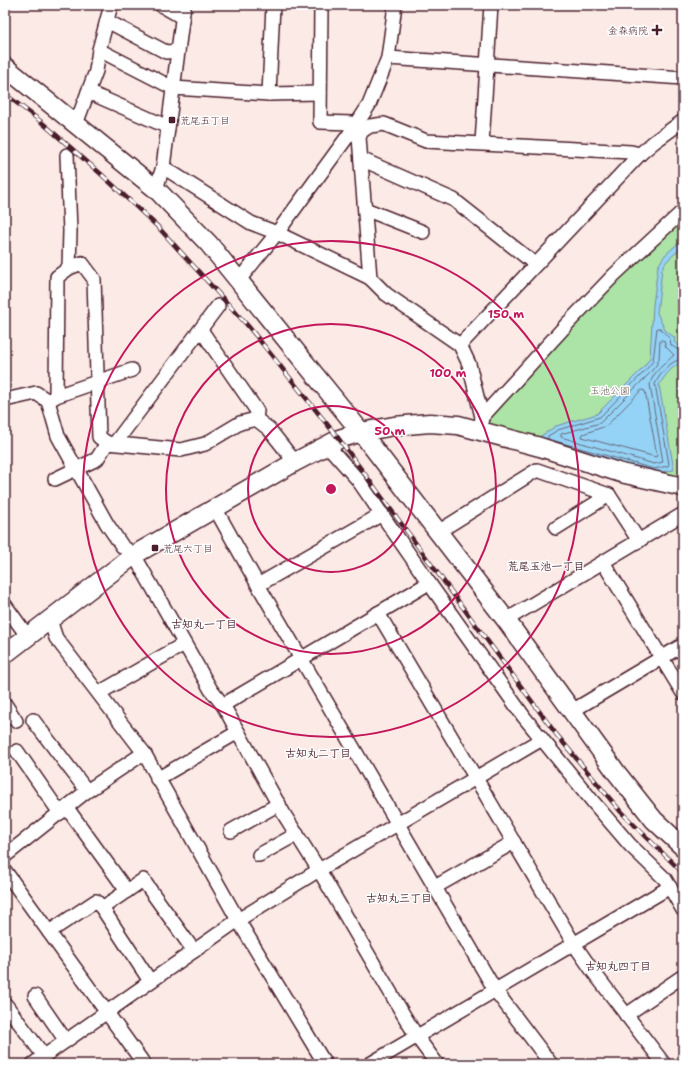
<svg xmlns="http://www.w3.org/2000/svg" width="688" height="1069" viewBox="0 0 688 1069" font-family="'Shantell Sans','Klee One',sans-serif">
<rect width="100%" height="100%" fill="#fbeae6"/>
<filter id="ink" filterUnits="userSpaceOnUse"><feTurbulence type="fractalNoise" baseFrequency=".025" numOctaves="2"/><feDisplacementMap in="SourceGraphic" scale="8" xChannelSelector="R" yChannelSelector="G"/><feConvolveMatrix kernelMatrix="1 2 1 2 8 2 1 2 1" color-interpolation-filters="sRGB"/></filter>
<g filter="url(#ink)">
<!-- green -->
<path fill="#ace3a6" stroke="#7b8168" d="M683 214V484L483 428 484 419 566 330Z"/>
<!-- water -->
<path fill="#94d3f5" stroke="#768ba4" d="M683 239V246L666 262 662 269 657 313 665 330 675 338 674 342 680 346 683 342V363C672 365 665 376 659 385L674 470 654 473 535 440 556 426 597 414 643 368 650 358 653 305 658 266 665 255Z"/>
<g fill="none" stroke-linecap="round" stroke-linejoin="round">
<!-- shore -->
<g stroke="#68677c" stroke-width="1">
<path d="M662 340 664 341 666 347 674 355C665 364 652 372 650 385L663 462 654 464 561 437V434L600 423 649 374 657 364 659 359 660 341Z"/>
<path d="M642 390 645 391 657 455 656 457 582 437 583 434 606 426Z"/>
<path d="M548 439V436L558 430 600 417 646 370 653 361 657 328H660L670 339 671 345 678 350 683 349"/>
<path d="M555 441 654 469 668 466 669 464 655 384C660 374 670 360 683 359"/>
</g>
<!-- street casing -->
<g stroke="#4a1f2b" stroke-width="16">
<g id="street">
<path d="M161 5 182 17"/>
<path d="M273 5 269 94 320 93"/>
<path d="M321 5 320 122 352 123 362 131 370 126 384 124 426 141 631 152 640 154"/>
<path d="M107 21 166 52 178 51"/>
<path d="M99 50 173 88 269 94"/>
<path d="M388 58 683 78"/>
<path d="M88 92 168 127"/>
<path d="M76 124 96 71 99 50 111 5"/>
<path d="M362 131 359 137 370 278"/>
<path d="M482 143 491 5"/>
<path d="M67 155 70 231 69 268"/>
<path d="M361 159 454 200 535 264"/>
<path d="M163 167 251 223 277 233 370 278 386 294 460 345 469 364 482 417 480 431"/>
<path d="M156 189 163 167 184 5"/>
<path d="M365 209 423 232"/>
<path d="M239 280 277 233 356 125 369 105 388 58 395 5"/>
<path d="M201 330 257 411 256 419"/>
<path d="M460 345 640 154 654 142 683 121"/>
<path d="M56 396 57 277 69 268 82 263 94 279 99 437 107 443 181 450 205 444 240 423 256 419 269 429 295 462"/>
<path d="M5 400 36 393 48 401 58 436 107 524 122 546 134 555 211 690 223 705 285 816 319 870 403 1014 417 1037 437 1064"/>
<path d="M50 400 56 396 132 370"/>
<path d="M482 417 568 323 614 275 683 211"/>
<path d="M115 443 218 306"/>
<path d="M327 445 358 480 429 583"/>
<path d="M55 479 97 459 107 443"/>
<path d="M215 508 258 585 495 990 551 1064"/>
<path d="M683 514 603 562 683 693"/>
<path d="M556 528 609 495"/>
<path d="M438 532 537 470 609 495 639 541"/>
<path d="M258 585 382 514"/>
<path d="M5 605 28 637"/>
<path d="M378 613 574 944 592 970 664 1064"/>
<path d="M50 620 56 638 144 753 238 920 325 1064"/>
<path d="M506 620 603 562"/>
<path d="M99 693 184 644"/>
<path d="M5 704 16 721"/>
<path d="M223 705 429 583 524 717 594 803 630 845 665 879 683 910"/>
<path d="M572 711 683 645"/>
<path d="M33 720 87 791"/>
<path d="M17 751 60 813"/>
<path d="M157 779 238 732"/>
<path d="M67 808 127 891"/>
<path d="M231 831 279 804"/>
<path d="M259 855 297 834"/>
<path d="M5 856 87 791 144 753"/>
<path d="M5 871 144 1064"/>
<path d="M435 887 514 842"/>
<path d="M102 908 150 981"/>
<path d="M49 932 96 901 102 908 143 880 194 951"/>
<path d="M35 996 66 1041"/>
<path d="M6 1005 44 1056"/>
<path d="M626 1015 683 976"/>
<path d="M33 1064 238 920 319 870 542 739"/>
<path d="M370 1064 670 887"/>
</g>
</g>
<!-- secondary casing -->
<g stroke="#4a1f2b" stroke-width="21">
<g id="secondary">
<path d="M5 67 156 189 209 244 361 432 506 620 616 772 654 820 683 847"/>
<path d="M5 654 134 555 295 462 339 439 361 432 394 426 430 423 458 425 540 447 621 473 683 487"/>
</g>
</g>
<!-- street -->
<use href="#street" stroke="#fff" stroke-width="13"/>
<!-- secondary -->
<use href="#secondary" stroke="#fff" stroke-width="18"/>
<!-- rail casing -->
<g stroke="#4a1f2b" stroke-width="4.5">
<path id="rail" d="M5 94 39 120 101 174 158 227 248 326 339 439 556 734 621 812 683 873"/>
</g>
<!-- rail -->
<use href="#rail" stroke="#fff" stroke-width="3" stroke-dasharray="9" stroke-linecap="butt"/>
</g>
</g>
<!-- distance rings -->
<g fill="none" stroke="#c2185b" stroke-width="2">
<circle cx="331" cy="489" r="83"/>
<circle cx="331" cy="489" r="165"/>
<circle cx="331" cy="489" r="248"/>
</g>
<!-- markers -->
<g fill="#4a1f2b" stroke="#fff" stroke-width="1.5">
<path d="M655 24h4v4h4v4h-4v4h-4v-4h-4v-4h4z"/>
<rect x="168" y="116" width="8" height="8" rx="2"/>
<rect x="151" y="544" width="8" height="8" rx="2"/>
</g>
<g text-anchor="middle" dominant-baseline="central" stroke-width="3" stroke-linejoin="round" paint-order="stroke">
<!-- poi labels -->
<g font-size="10" fill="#4a1f2b" stroke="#fff" text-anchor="start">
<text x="648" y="30" text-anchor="end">金森病院</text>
<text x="180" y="120">荒尾五丁目</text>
<text x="163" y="548">荒尾六丁目</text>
</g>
<!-- park labels -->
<g font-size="10" fill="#675a50" stroke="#fff">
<text x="610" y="390">玉池公園</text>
</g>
<!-- neighbourhood labels -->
<g font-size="11" font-weight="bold" fill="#4a1f2b" stroke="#fff">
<text x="546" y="566">荒尾玉池一丁目</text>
<text x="204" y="624">古知丸一丁目</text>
<text x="318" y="753">古知丸二丁目</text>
<text x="399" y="898">古知丸三丁目</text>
<text x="618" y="966">古知丸四丁目</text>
</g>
</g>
<circle cx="331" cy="489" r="6" fill="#c2185b" stroke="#fff" stroke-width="2"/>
<g font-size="12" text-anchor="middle" font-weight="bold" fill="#c2185b" stroke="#fff" stroke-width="3" stroke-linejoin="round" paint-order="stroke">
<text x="506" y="318">150 m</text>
<text x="448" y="377">100 m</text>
<text x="390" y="435">50 m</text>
</g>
<!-- margin -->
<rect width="688" height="1069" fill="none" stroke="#fff" stroke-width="20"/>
<rect x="10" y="10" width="668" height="1049" fill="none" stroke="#4a1f2b" stroke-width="1.5" filter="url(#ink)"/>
</svg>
